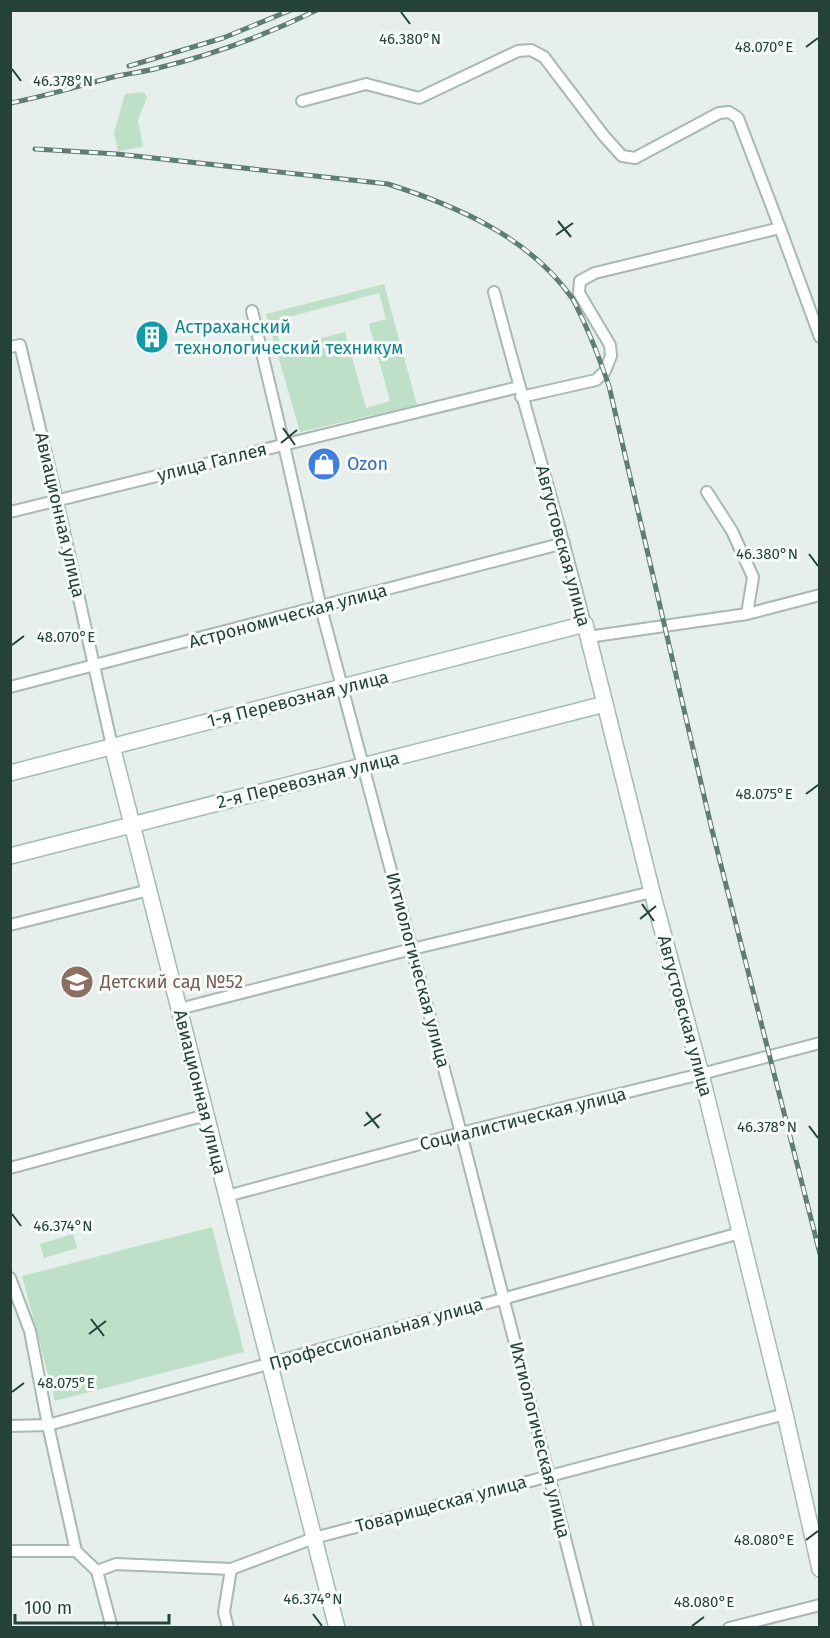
<svg xmlns="http://www.w3.org/2000/svg" width="830" height="1638" viewBox="0 0 830 1638" font-family="'Fira Sans',sans-serif">
<rect width="100%" height="100%" fill="#e6efeb"/>
<!-- green -->
<g fill="#bfe0c8" fill-rule="evenodd">
<path d="M144 92 147 97 138 120 143 147 118 151 114 133 125 94Z"/>
<path d="M384 284 417 405 300 432 266 314ZM379 293 386 319 369 324 390 401 366 408 345 332 281 348 274 321Z"/>
<path d="M212 1227 244 1352 55 1401 22 1276Z"/>
<path d="M73 1234 77 1248 44 1258 40 1244Z"/>
</g>
<g fill="none" stroke-linecap="round" stroke-linejoin="round">
<!-- street casing -->
<g stroke="#a8b8b2" stroke-width="14">
<g id="street">
<path d="M302 101 366 84 419 98 518 51 531 50 544 57 604 136 622 156 635 158 719 113 729 112 738 118 780 228 820 337"/>
<path d="M494 292C523 403 557 513 585 624"/>
<path d="M252 311 284 445 321 608 461 1133 588 1628"/>
<path d="M10 347 20 345 57 500 112 746"/>
<path d="M521 397 596 380 605 371 611 356 610 345 579 293 580 281 595 273 780 228"/>
<path d="M707 492 732 531 753 577 747 614"/>
<path d="M10 512 519 387"/>
<path d="M588 637 747 614 820 595"/>
<path d="M10 687 564 543"/>
<path d="M10 925 149 890"/>
<path d="M179 1009 412 949 652 892"/>
<path d="M10 1168 206 1115"/>
<path d="M227 1196 461 1133 701 1074 820 1043"/>
<path d="M10 1278 30 1331 48 1425 76 1551 97 1571 112 1628"/>
<path d="M10 1426 48 1425 740 1233"/>
<path d="M10 1551H76"/>
<path d="M97 1571 116 1564 231 1569 314 1538 785 1414"/>
<path d="M228 1628 224 1612 231 1569"/>
<path d="M729 1628 820 1605"/>
</g>
</g>
<!-- secondary casing -->
<g stroke="#a4bbb3" stroke-width="18">
<g id="secondary">
<path d="M112 746 337 1628"/>
<path d="M10 773 585 624 652 892 701 1074 785 1414 820 1569"/>
<path d="M10 856 605 704"/>
</g>
</g>
<!-- street -->
<use href="#street" stroke="#fff" stroke-width="10"/>
<!-- secondary -->
<use href="#secondary" stroke="#fff" stroke-width="15"/>
<!-- rail casing -->
<g stroke="#5f7d75" stroke-width="5">
<g id="rail">
<path d="M129 66 223 38 291 10"/>
<path d="M10 103C47 96 81 85 117 76 130 73 144 72 158 68 212 55 266 35 317 10"/>
<path d="M35 149 117 154 388 184C457 206 529 237 572 298 576 304 579 312 582 318 593 341 601 363 609 386L711 826 820 1254"/>
</g>
</g>
<!-- rail -->
<use href="#rail" stroke="#f7fbf9" stroke-width="3" stroke-dasharray="9" stroke-linecap="butt"/>
</g>
<!-- ticks -->
<path fill="none" stroke="#24423a" stroke-width="2" d="M401 12 410 24M806 47 818 38M12 69 21 81M558 221 571 237M556 235 573 223M283 428 295 445M281 443 297 430M809 554 818 566M12 645 24 636M806 794 818 785M642 904 654 921M640 919 656 906M366 1112 379 1128M364 1126 381 1114M809 1126 818 1138M12 1214 21 1226M91 1319 104 1336M89 1334 106 1321M12 1392 24 1383M806 1540 818 1531M313 1614 322 1626M692 1626 704 1617"/>
<!-- icons -->
<defs>
<g id="building-disc" transform="scale(1.725)"><circle r="9.5" fill="#0f9aa8" stroke="#f7fbf9"/><path d="M-4-6H4V6H1V3H-1V6H-4ZM-2.5-4.3h1.7v1.8h-1.7ZM.8-4.3h1.7v1.8H.8ZM-2.5-1h1.7V.8h-1.7ZM.8-1h1.7V.8H.8Z" fill="#fff"/></g>
<g id="shop-disc" transform="scale(1.725)"><circle r="9.5" fill="#3f7fe0" stroke="#f7fbf9"/><path d="M-5-2.5h2.3a2.7 3.5 0 0 1 5.4 0H5L5.5 6h-11ZM-1.5-2.5h3a1.5 2.3 0 0 0-3 0Z" fill="#fff"/></g>
<g id="school-disc" transform="scale(1.725)"><circle r="9.5" fill="#8d6e63" stroke="#f7fbf9"/><path d="M0-5L7-2L0 1L-7-2ZM-4 1L0 2.5L4 1V4Q0 6-4 4Z" fill="#fff"/></g>
</defs>
<g fill-rule="evenodd">
<use href="#building-disc" x="152" y="337"/>
<use href="#shop-disc" x="324" y="464"/>
<use href="#school-disc" x="77" y="982"/>
</g>
<g text-anchor="middle" dominant-baseline="central" stroke-width="6" stroke-linejoin="round" paint-order="stroke">
<!-- culture labels -->
<g font-size="18" fill="#0d838f" stroke="#f7fbf9" text-anchor="start">
<text x="175" y="327">Астраханский<tspan x="175" dy="21">технологический техникум</tspan></text>
</g>
<!-- street labels -->
<g font-size="18" fill="#24423a" stroke="#f7fbf9">
<text transform="translate(212 462) rotate(-14)">улица Галлея</text>
<text transform="translate(60 515) rotate(77)">Авиационная улица</text>
<text transform="translate(563 546) rotate(75)">Августовская улица</text>
<text transform="translate(288 616) rotate(-15)">Астрономическая улица</text>
<text transform="translate(298 699) rotate(-14)">1-я Перевозная улица</text>
<text transform="translate(308 780) rotate(-14)">2-я Перевозная улица</text>
<text transform="translate(418 970) rotate(75)">Ихтиологическая улица</text>
<text transform="translate(685 1016) rotate(75)">Августовская улица</text>
<text transform="translate(200 1092) rotate(76)">Авиационная улица</text>
<text transform="translate(523 1119) rotate(-14)">Социалистическая улица</text>
<text transform="translate(376 1334) rotate(-16)">Профессиональная улица</text>
<text transform="translate(540 1440) rotate(76)">Ихтиологическая улица</text>
<text transform="translate(441 1504) rotate(-15)">Товарищеская улица</text>
</g>
<!-- shop labels -->
<g font-size="18" fill="#366cbe" stroke="#f7fbf9" text-anchor="start">
<text x="347" y="464">Ozon</text>
</g>
<!-- education labels -->
<g font-size="18" fill="#785e54" stroke="#f7fbf9" text-anchor="start">
<text x="100" y="982">Детский сад №52</text>
</g>
</g>
<g font-size="15" text-anchor="middle" fill="#24423a" stroke="#f7fbf9" stroke-width="6" stroke-linejoin="round" paint-order="stroke">
<text x="410" y="44">46.380°N</text>
<text x="764" y="52">48.070°E</text>
<text x="63" y="86">46.378°N</text>
<text x="767" y="559">46.380°N</text>
<text x="66" y="642">48.070°E</text>
<text x="764" y="799">48.075°E</text>
<text x="767" y="1132">46.378°N</text>
<text x="63" y="1231">46.374°N</text>
<text x="66" y="1388">48.075°E</text>
<text x="764" y="1545">48.080°E</text>
<text x="313" y="1604">46.374°N</text>
<text x="704" y="1607">48.080°E</text>
</g>
<!-- border -->
<rect width="830" height="1638" fill="none" stroke="#24423a" stroke-width="24"/>
<!-- scale -->
<path d="M15 1614v9h154v-9" fill="none" stroke="#24423a" stroke-width="3"/>
<text x="24" y="1614" font-size="18" fill="#24423a" stroke="#f7fbf9" stroke-width="4.5" paint-order="stroke">100 m</text>
</svg>
